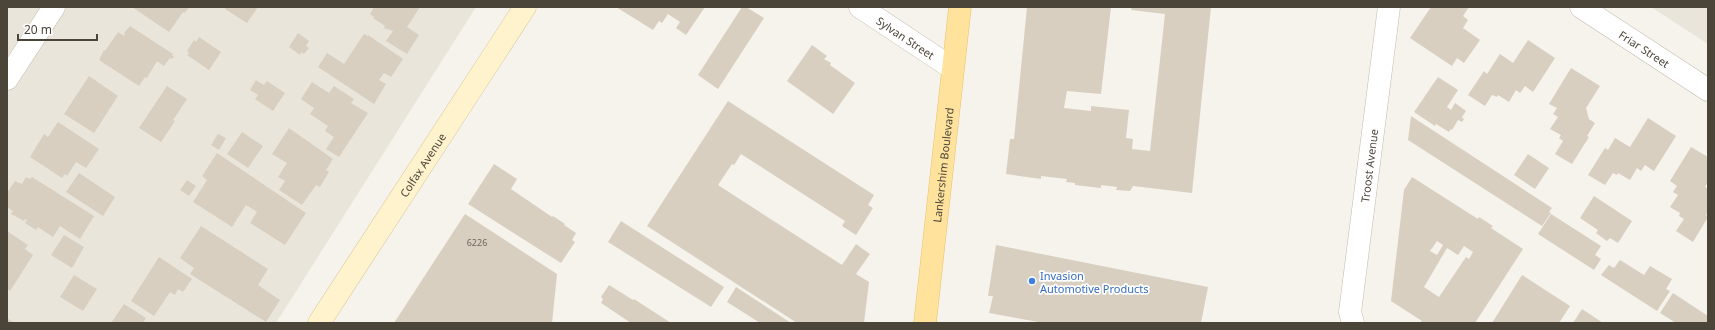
<svg xmlns="http://www.w3.org/2000/svg" width="1715" height="330" viewBox="0 0 1715 330" font-family="'Noto Sans',sans-serif">
<rect width="100%" height="100%" fill="#f6f3ec"/>
<!-- residential -->
<g fill="#eae5da">
<path d="M7 7H476L276 323H7Z"/>
<path d="M1651 7H1708V44Z"/>
</g>
<!-- building -->
<g fill="#d8cfc1" fill-rule="evenodd">
<path d="M132 7H189L185 13 183 12 169 32Z"/>
<path d="M226 7H258L247 23 225 9Z"/>
<path d="M374 7H420L407 27 419 35 407 54 386 41 393 31 384 28 385 26 373 18 374 17 370 14Z"/>
<path d="M616 7H705L686 35 676 28 680 22 668 14 662 23 659 21 653 30Z"/>
<path d="M742 7H746L764 18 718 89 698 75Z"/>
<path d="M1027 7H1111L1101 94 1067 91 1064 108 1091 111V106L1129 110 1126 138 1133 139 1132 149 1150 151 1165 14 1131 10 1132 7H1211L1192 193 1133 186 1130 191 1116 190 1117 187 1101 185V188L1075 185V183L1066 182 1067 179 1041 176V179L1006 174 1010 139H1014Z"/>
<path d="M1431 7H1469L1463 16 1468 20 1463 28 1480 40 1464 63 1457 58 1452 66 1410 38Z"/>
<path d="M130 26 173 54 172 55 174 57 172 59 170 58 164 66 157 61 147 78 145 77 139 86 99 60 104 50 105 51 118 32 124 36 125 34 124 33Z"/>
<path d="M298 33 309 41 306 46 309 48 304 54 301 52 300 55 289 47Z"/>
<path d="M364 34 368 36V35L403 59 391 77 384 73 379 80 386 84 374 104 318 67 327 53 344 64Z"/>
<path d="M199 37 221 52 209 70 187 55 189 53 187 51 194 40 196 42Z"/>
<path d="M1528 40 1555 58 1533 92 1525 86 1520 93 1516 90 1509 102 1498 95 1497 97 1492 95 1485 106 1468 95 1484 71 1487 74 1500 54 1513 63Z"/>
<path d="M812 45 827 56 824 59 831 63 830 65 855 83 833 114 787 81Z"/>
<path d="M1571 68 1600 86 1586 108 1589 119 1595 123 1587 136 1589 137 1572 164 1555 154 1563 141 1559 138 1561 135 1550 129 1558 117 1553 114 1557 108 1549 104Z"/>
<path d="M89 76 118 96 94 133 64 114Z"/>
<path d="M1438 77 1458 90 1447 107 1451 110 1455 103 1466 111 1462 117 1464 119 1462 122 1458 120 1452 130 1451 129 1449 132 1436 124 1435 126 1414 112Z"/>
<path d="M256 80 264 85 267 81 285 93 273 111 255 99 258 95 250 90Z"/>
<path d="M312 82 329 93 334 86 354 99 351 103 368 113 339 157 326 149 334 137 325 131 328 126 310 114 314 108 301 99Z"/>
<path d="M167 86 187 99 173 120 175 121 161 142 139 128Z"/>
<path d="M728 101 874 195 868 205 873 208 856 235 842 226 845 221 741 154 734 165 732 164 718 185 842 265 856 244 870 254 856 274 869 282 864 323H797L647 226Z"/>
<path d="M1411 116 1552 208 1549 212 1551 213 1542 226 1408 140Z"/>
<path d="M1648 118 1676 136 1654 171 1645 165 1641 171 1637 168 1630 180 1618 173 1617 175 1613 173 1605 185 1588 175 1605 148 1608 150 1615 138 1630 147Z"/>
<path d="M58 122 99 149 86 168 76 162 67 176 65 174 62 178 30 157 44 134 48 137Z"/>
<path d="M289 128 333 159 326 170 329 172 320 187 316 185 302 205 279 190 285 181 278 177 287 163 272 154Z"/>
<path d="M242 132 263 146 248 168 227 154Z"/>
<path d="M218 134 226 138 219 150 211 145Z"/>
<path d="M1691 147 1708 157V182L1705 187 1708 189V211L1706 215 1708 217 1693 242 1676 231 1684 219 1679 216 1680 213 1670 207 1678 195 1673 192 1677 186 1670 181Z"/>
<path d="M217 153 306 213 285 245 250 223 257 212 246 205 232 227 193 202 207 180 202 176Z"/>
<path d="M1528 154 1549 168 1535 189 1514 175Z"/>
<path d="M494 164 517 179 511 189 552 217 553 216 565 224 564 225 576 233 572 240 575 242 561 263 468 204Z"/>
<path d="M79 173 115 197 103 216 66 192Z"/>
<path d="M26 177 30 179 32 177 94 216 80 239 60 226 53 237 38 227 36 230 25 223 27 220 25 219 24 221 11 214 13 211 7 207V193L15 181 22 184Z"/>
<path d="M1412 177 1478 219 1479 217 1493 226 1491 228 1523 249 1475 323H1420L1422 321 1391 301 1404 190ZM1437 241 1443 245 1437 255 1430 251ZM1464 246 1473 252 1469 259 1466 257 1439 297 1424 287 1447 248 1458 255Z"/>
<path d="M187 180 196 186 189 196 180 190Z"/>
<path d="M1594 196 1632 221 1618 243 1610 238 1607 241 1596 233 1598 230 1580 218Z"/>
<path d="M465 214 557 274 552 323H394Z"/>
<path d="M1551 214 1601 246 1595 255 1601 259 1594 270 1538 234Z"/>
<path d="M621 221 724 287 711 307 608 242Z"/>
<path d="M201 226 268 269 258 285 280 300 266 322 190 274 194 268 180 258Z"/>
<path d="M7 231 28 245 25 249 33 255 10 291 7 289Z"/>
<path d="M64 235 84 247 72 268 51 255Z"/>
<path d="M996 245 1208 287 1201 323H1044L989 313 993 296H988Z"/>
<path d="M159 257 192 279 183 292 178 289 175 295 170 292 154 316 131 301Z"/>
<path d="M1620 260 1644 275 1650 266 1672 279 1666 289 1670 291 1657 311 1601 275 1609 265 1614 268Z"/>
<path d="M74 275 97 289 83 311 60 297Z"/>
<path d="M1522 275 1570 306 1559 323H1492Z"/>
<path d="M609 285 633 300 634 299 671 323H631L601 303 603 299 601 297Z"/>
<path d="M736 287 791 323H760L727 302Z"/>
<path d="M1673 293 1708 316V323H1676L1660 313Z"/>
<path d="M124 304 146 318 143 323H111Z"/>
<path d="M1582 309 1603 323H1573Z"/>
<path d="M7 318 14 323H7Z"/>
</g>
<g fill="none" stroke-linecap="round" stroke-linejoin="round">
<!-- street casing -->
<g stroke="#c2bbae" stroke-width="23">
<g id="street">
<path id="s1" d="M860 7 952 68"/>
<path id="s2" d="M1581 7 1708 90"/>
<path d="M7 79 54 7"/>
<path id="s3" d="M1353 323 1350 312 1389 7"/>
</g>
</g>
<!-- secondary casing -->
<g stroke="#d6c79b" stroke-width="23">
<g id="secondary">
<path id="s4" d="M319 323 525 7"/>
</g>
</g>
<!-- primary casing -->
<g stroke="#e6c16a" stroke-width="23">
<g id="primary">
<path id="s5" d="M925 323 960 7"/>
</g>
</g>
<!-- street -->
<use href="#street" stroke="#fff" stroke-width="22"/>
<!-- secondary -->
<use href="#secondary" stroke="#fff3cd" stroke-width="22"/>
<!-- primary -->
<use href="#primary" stroke="#ffe39c" stroke-width="22"/>
</g>
<!-- markers -->
<circle fill="#3f7fe0" stroke="#fff" stroke-width="1.5" cx="1032" cy="281" r="4"/>
<g text-anchor="middle" dominant-baseline="central" stroke-width="3.5" stroke-linejoin="round" paint-order="stroke">
<!-- number labels -->
<g font-size="9" fill="#6e675b">
<text x="477" y="242">6226</text>
</g>
<!-- street labels -->
<g font-size="11" fill="#4b4439" stroke="#fff">
<text stroke="none"><textPath href="#s1" startOffset="55">Sylvan Street</textPath></text>
<text stroke="none"><textPath href="#s2" startOffset="76">Friar Street</textPath></text>
<text stroke="none"><textPath href="#s4" startOffset="189">Colfax Avenue</textPath></text>
<text stroke="none"><textPath href="#s5" startOffset="159">Lankershim Boulevard</textPath></text>
<text stroke="none"><textPath href="#s3" startOffset="159">Troost Avenue</textPath></text>
</g>
<!-- shop labels -->
<g font-size="11" fill="#366cbe" stroke="#fff" text-anchor="start">
<text x="1040" y="275">Invasion<tspan x="1040" dy="13">Automotive Products</tspan></text>
</g>
</g>
<!-- border -->
<rect width="1715" height="330" fill="none" stroke="#4b4439" stroke-width="16"/>
<!-- scale -->
<path d="M18 34v6h79v-6" fill="none" stroke="#4b4439" stroke-width="2"/>
<text x="24" y="34" font-size="12" fill="#4b4439" stroke="#ffffff" stroke-width="3" paint-order="stroke">20 m</text>
</svg>
